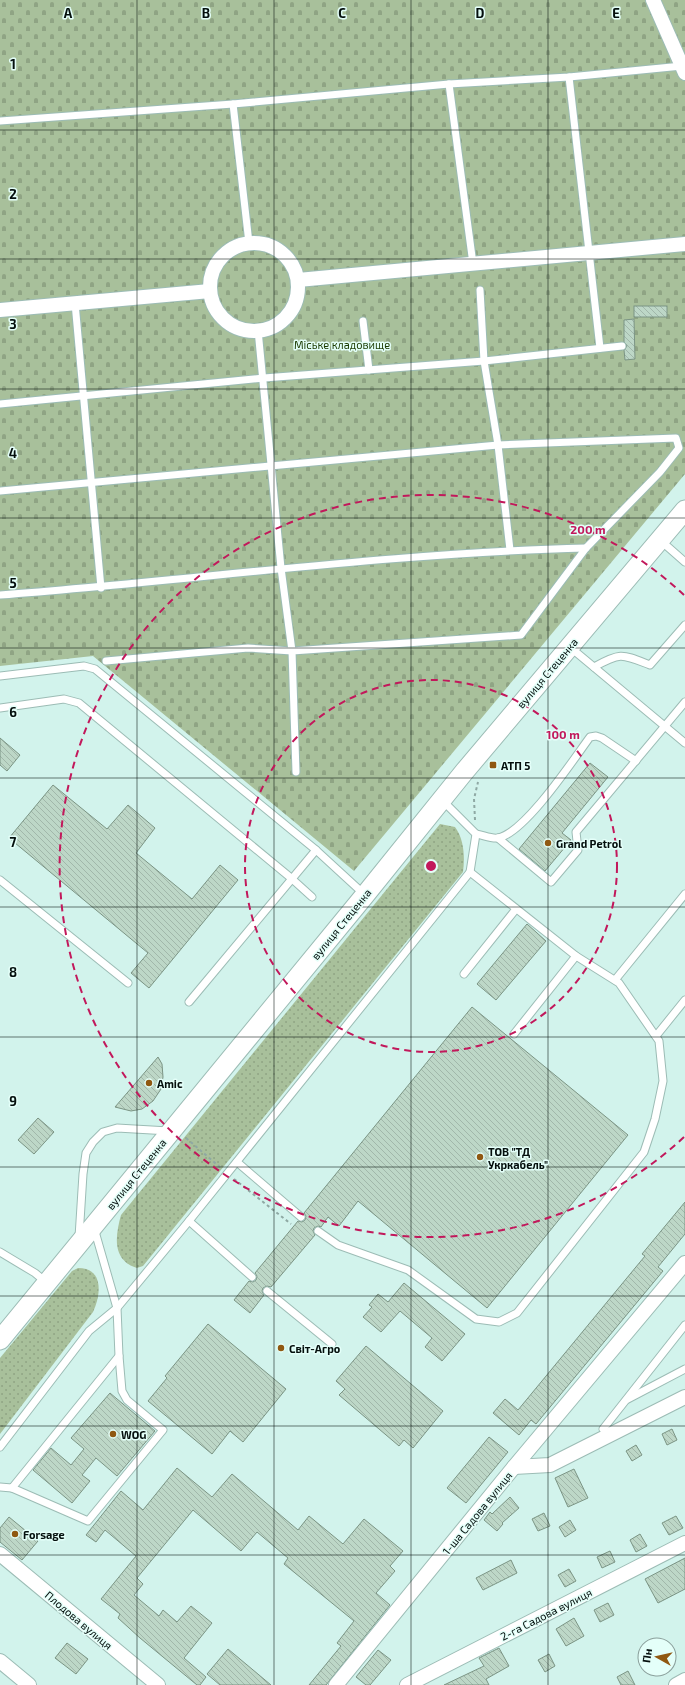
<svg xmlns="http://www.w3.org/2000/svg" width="685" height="1685" viewBox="0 0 685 1685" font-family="'Exo 2',sans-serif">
<defs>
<pattern id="grass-dots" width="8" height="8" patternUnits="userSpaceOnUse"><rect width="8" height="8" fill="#a8c09b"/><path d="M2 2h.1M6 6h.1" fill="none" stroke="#8fa484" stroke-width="1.8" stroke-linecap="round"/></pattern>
<pattern id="cemetery-stones" width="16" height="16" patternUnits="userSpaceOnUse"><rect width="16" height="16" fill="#a8c09b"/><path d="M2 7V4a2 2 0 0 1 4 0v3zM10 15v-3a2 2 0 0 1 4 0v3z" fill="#8fa484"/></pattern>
<pattern id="building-back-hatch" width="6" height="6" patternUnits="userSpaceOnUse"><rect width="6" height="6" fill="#bdd7c7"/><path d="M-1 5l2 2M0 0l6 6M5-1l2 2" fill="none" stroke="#a1b7aa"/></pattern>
</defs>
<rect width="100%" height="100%" fill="#d2f3ec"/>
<!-- grass -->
<g fill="url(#grass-dots)">
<path d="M440 824 455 827C464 839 465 857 463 872L143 1266 137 1268C112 1260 115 1237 121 1215Z"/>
<path d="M78 1268C104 1268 101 1295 93 1312L0 1434V1358L72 1271Z"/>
</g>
<!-- cemetery -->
<path fill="url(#cemetery-stones)" d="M0 0H685V474L354 871 93 656 0 666Z"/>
<!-- building -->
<g fill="url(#building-back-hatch)" stroke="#7b9484">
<rect x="634" y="306" width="33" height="11"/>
<path d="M634 319 635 359 625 360 624 350 627 346 624 342V320Z"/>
<path d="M0 738 20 755 7 771 0 765Z"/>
<path d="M590 763 608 777 562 833 571 840 545 871 519 849Z"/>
<path d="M53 785 107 829 128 805 155 828 136 853 192 899 220 865 238 880 149 988 131 973 148 953 9 838Z"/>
<path d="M527 924 546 941 496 1000 477 984Z"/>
<path d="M472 1007 628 1135 487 1308 358 1201 339 1226 328 1217 321 1227 318 1226 314 1228 313 1231 315 1235 271 1287 267 1286 263 1288 262 1291 264 1295 250 1313 234 1300 249 1281 253 1282 256 1280 257 1276 255 1273 298 1221 302 1222 305 1220 306 1216 304 1213Z"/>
<path d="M158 1057 162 1064 163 1077 161 1089 153 1101 142 1109 131 1111 115 1107Z"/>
<path d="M38 1118 54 1132 34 1154 18 1140Z"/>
<path d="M685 1202V1234L658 1267 663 1271 536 1424 531 1420 519 1435 493 1413 505 1399 518 1410 645 1256 642 1254Z"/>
<path d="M404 1283 465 1334 442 1361 425 1347 432 1338 400 1311 381 1332 363 1317 372 1307 369 1305 378 1294 388 1302Z"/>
<path d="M208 1324 286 1389 243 1442 230 1431 212 1454 148 1401 167 1378 165 1376Z"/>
<path d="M366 1346 443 1411 413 1448 404 1440 399 1446 339 1395 345 1389 336 1381Z"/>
<path d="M110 1393 155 1431 117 1476 96 1458 82 1475 90 1481 72 1503 33 1470 51 1448 71 1465 84 1449 71 1438Z"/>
<path d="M672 1429 677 1440 667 1445 662 1434Z"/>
<path d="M489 1437 508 1452 466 1503 447 1488Z"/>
<path d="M636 1445 642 1455 632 1461 626 1451Z"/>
<path d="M177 1468 212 1497 232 1474 298 1530 309 1516 343 1544 364 1519 403 1551 390 1566 395 1571 376 1593 390 1605 326 1685H309L341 1646 337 1643 354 1621 284 1564 288 1558 257 1532 241 1551 193 1510 137 1578 143 1584 134 1595 159 1616 163 1610 177 1622 191 1606 212 1623 184 1658 206 1677 200 1685H197L140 1638 118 1618 120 1614 101 1599 136 1556 105 1530 96 1542 86 1535 121 1491 143 1510Z"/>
<path d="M574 1469 588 1498 568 1507 555 1478Z"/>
<path d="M510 1497 519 1508 502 1523 503 1524 497 1531 484 1520 490 1512 492 1514Z"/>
<path d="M544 1513 550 1526 538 1531 532 1519Z"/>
<path d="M676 1516 683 1528 669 1535 662 1523Z"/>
<path d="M9 1517 38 1541 22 1560 0 1542V1528Z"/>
<path d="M570 1520 576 1530 565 1537 559 1527Z"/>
<path d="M640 1534 647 1546 636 1552 630 1540Z"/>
<path d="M610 1551 615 1562 602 1568 597 1557Z"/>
<path d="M685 1558V1589L658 1603 645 1579Z"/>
<path d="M511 1560 517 1573 483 1590 476 1578Z"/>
<path d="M569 1569 576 1581 565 1587 558 1575Z"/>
<path d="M608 1603 614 1615 600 1622 594 1610Z"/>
<path d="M574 1618 584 1636 566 1646 556 1629Z"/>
<path d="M67 1643 88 1659 76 1674 55 1658Z"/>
<path d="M499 1648 509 1666 486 1679 489 1685H444L484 1666 479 1658Z"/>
<path d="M228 1649 271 1685H220L207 1674Z"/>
<path d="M378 1650 391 1660 370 1685H366L356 1677Z"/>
<path d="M549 1654 555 1666 545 1672 538 1660Z"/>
<path d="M628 1671 635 1685H621L617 1677Z"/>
</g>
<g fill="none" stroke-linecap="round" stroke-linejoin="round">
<!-- lane casing -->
<g stroke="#9cbcb5" stroke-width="9">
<g id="lane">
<path d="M569 77 600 348"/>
<path d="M449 84 473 264"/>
<path d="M233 104 249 243"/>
<path d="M0 121 233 104 449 84 569 77 682 66"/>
<path d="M480 290 484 361 498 445 510 550"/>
<path d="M75 303 101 588"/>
<path d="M363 321 369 370"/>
<path d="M258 330 281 568 292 651 296 772"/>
<path d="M0 404 264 378 484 361 622 346"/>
<path d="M0 491 498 445 676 438 679 448 660 472 586 548 521 635 292 651 248 648 106 661"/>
<path d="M660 540 685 562"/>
<path d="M0 595C195 580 390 553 586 548"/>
<path d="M571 648 685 743"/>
<path d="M594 667C621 652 622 654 650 665L685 625"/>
<path d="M0 676 84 666 95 669 316 850 365 895"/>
<path d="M0 708 64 699 79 703 291 878 312 897"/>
<path d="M476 834C483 835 491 839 498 838 525 833 573 760 590 737L596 736 602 738 636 761"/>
<path d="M498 838 551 882 578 850 576 832 685 702"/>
<path d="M0 880 128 983"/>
<path d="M464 974 516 909"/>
<path d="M615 980 685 894"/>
<path d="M189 1002 316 850"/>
<path d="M514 1034 576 956"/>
<path d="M656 1036 685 1000"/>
<path d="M237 1162 301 1217"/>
<path d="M189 1221 252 1277"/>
<path d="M318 1231 338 1245 408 1270 476 1319 499 1322 517 1313 644 1152 655 1119 663 1081 659 1041 619 983 576 956 470 872"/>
<path d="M79 1237 83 1174 86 1153 93 1142 103 1132 117 1128 169 1131"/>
<path d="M0 1252 35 1273 47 1283"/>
<path d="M267 1291 332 1344"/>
<path d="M628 1399 685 1369"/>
<path d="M603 1429 685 1325"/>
<path d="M0 1447 89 1331 117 1308 189 1221 470 872 476 834 442 800"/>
<path d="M0 1487 12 1488 119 1356 117 1308 94 1228"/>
<path d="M12 1488 88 1521 163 1430 127 1400 122 1391 119 1356"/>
</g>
</g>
<!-- street casing -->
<g stroke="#9cbcb5" stroke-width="16">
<g id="street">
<path d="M653 0 685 73"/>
<circle cx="254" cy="287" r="44"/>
<path d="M298 280 685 244"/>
<path d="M0 310 210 291"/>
<path d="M514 1467 550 1465 685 1397"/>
<path d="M0 1554 158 1685"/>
<path d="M0 1661 29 1685"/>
<path d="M336 1685 514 1467 685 1263"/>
<path d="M407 1685 685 1543"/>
<path d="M676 1685 685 1680"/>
</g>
</g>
<!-- secondary casing -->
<g stroke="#9cbcb5" stroke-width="21">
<path id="secondary" d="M0 1340 365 895 464 772 685 510"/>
</g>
<!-- path -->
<g stroke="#8ea8a3" stroke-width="2" stroke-dasharray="3 3" stroke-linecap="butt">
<path d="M475 820 474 799 478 782"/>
<path d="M186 1138 221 1168"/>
<path d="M234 1179 291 1224"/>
</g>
<!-- lane -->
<use href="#lane" stroke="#fff" stroke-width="7"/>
<!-- street -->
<use href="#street" stroke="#fff" stroke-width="14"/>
<!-- secondary -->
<use href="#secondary" stroke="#fff" stroke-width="19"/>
</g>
<!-- grid -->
<path fill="none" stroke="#040f0d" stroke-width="1" stroke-opacity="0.55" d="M137 0V1685M274 0V1685M411 0V1685M548 0V1685M0 130H685M0 259H685M0 389H685M0 518H685M0 648H685M0 778H685M0 907H685M0 1037H685M0 1167H685M0 1296H685M0 1426H685M0 1555H685"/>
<!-- distance rings -->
<g fill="none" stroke="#c2185b" stroke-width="2" stroke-dasharray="7 5">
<circle cx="431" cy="866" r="186"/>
<path d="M684 1137A371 371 0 1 1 684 595"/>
</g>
<!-- markers -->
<g fill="#905811" stroke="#e4fff9" stroke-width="1.5">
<rect x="489" y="761" width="8" height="8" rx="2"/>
<circle cx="548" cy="843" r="4"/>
<circle cx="149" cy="1083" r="4"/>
<circle cx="480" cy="1157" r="4"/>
<circle cx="281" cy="1348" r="4"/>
<circle cx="113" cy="1434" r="4"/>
<circle cx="15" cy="1534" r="4"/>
</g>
<g text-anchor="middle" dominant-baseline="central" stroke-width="3" stroke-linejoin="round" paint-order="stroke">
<!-- park labels -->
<g font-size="11" fill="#1b3b01" stroke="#e4fff9">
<text x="342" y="344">Міське кладовище</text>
</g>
<!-- street labels -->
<g font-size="11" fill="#040f0d" stroke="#e4fff9">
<text transform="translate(547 673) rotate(-50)">вулиця Стеценка</text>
<text transform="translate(341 924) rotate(-51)">вулиця Стеценка</text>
<text transform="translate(136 1174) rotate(-51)">вулиця Стеценка</text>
<text transform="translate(477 1513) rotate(-51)">1-ша Садова вулиця</text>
<text transform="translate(546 1614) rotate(-27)">2-га Садова вулиця</text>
<text transform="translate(79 1620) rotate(40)">Плодова вулиця</text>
</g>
<!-- poi labels -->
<g font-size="11" font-weight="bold" fill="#040f0d" stroke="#e4fff9" text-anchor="start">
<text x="501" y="765">АТП 5</text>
<text x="556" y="843">Grand Petrol</text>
<text x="157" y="1083">Amic</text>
<text x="488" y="1151">ТОВ "ТД<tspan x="488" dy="13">Укркабель"</tspan></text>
<text x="289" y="1348">Світ-Агро</text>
<text x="121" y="1434">WOG</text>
<text x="23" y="1534">Forsage</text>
</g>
</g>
<g font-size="13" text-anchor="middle" font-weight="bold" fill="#040f0d" stroke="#e4fff9" stroke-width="3" stroke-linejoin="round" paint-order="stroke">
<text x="68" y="18">A</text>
<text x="206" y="18">B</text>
<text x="342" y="18">C</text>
<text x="480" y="18">D</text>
<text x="616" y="18">E</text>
<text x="13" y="69">1</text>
<text x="13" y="199">2</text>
<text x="13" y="329">3</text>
<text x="13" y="458">4</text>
<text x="13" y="588">5</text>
<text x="13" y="717">6</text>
<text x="13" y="847">7</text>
<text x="13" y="977">8</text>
<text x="13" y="1106">9</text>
</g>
<circle cx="431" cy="866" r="6" fill="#c2185b" stroke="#e4fff9" stroke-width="2"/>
<g font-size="12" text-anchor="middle" font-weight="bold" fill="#c2185b" stroke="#e4fff9" stroke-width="3" stroke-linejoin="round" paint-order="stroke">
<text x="588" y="534">200 m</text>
<text x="563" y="739">100 m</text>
</g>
<!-- north arrow -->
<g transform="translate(657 1657) rotate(278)"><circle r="19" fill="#e4fff9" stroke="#8a9f9b"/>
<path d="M0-3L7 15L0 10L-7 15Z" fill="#905811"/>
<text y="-6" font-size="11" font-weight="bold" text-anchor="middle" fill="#040f0d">Пн</text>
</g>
</svg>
